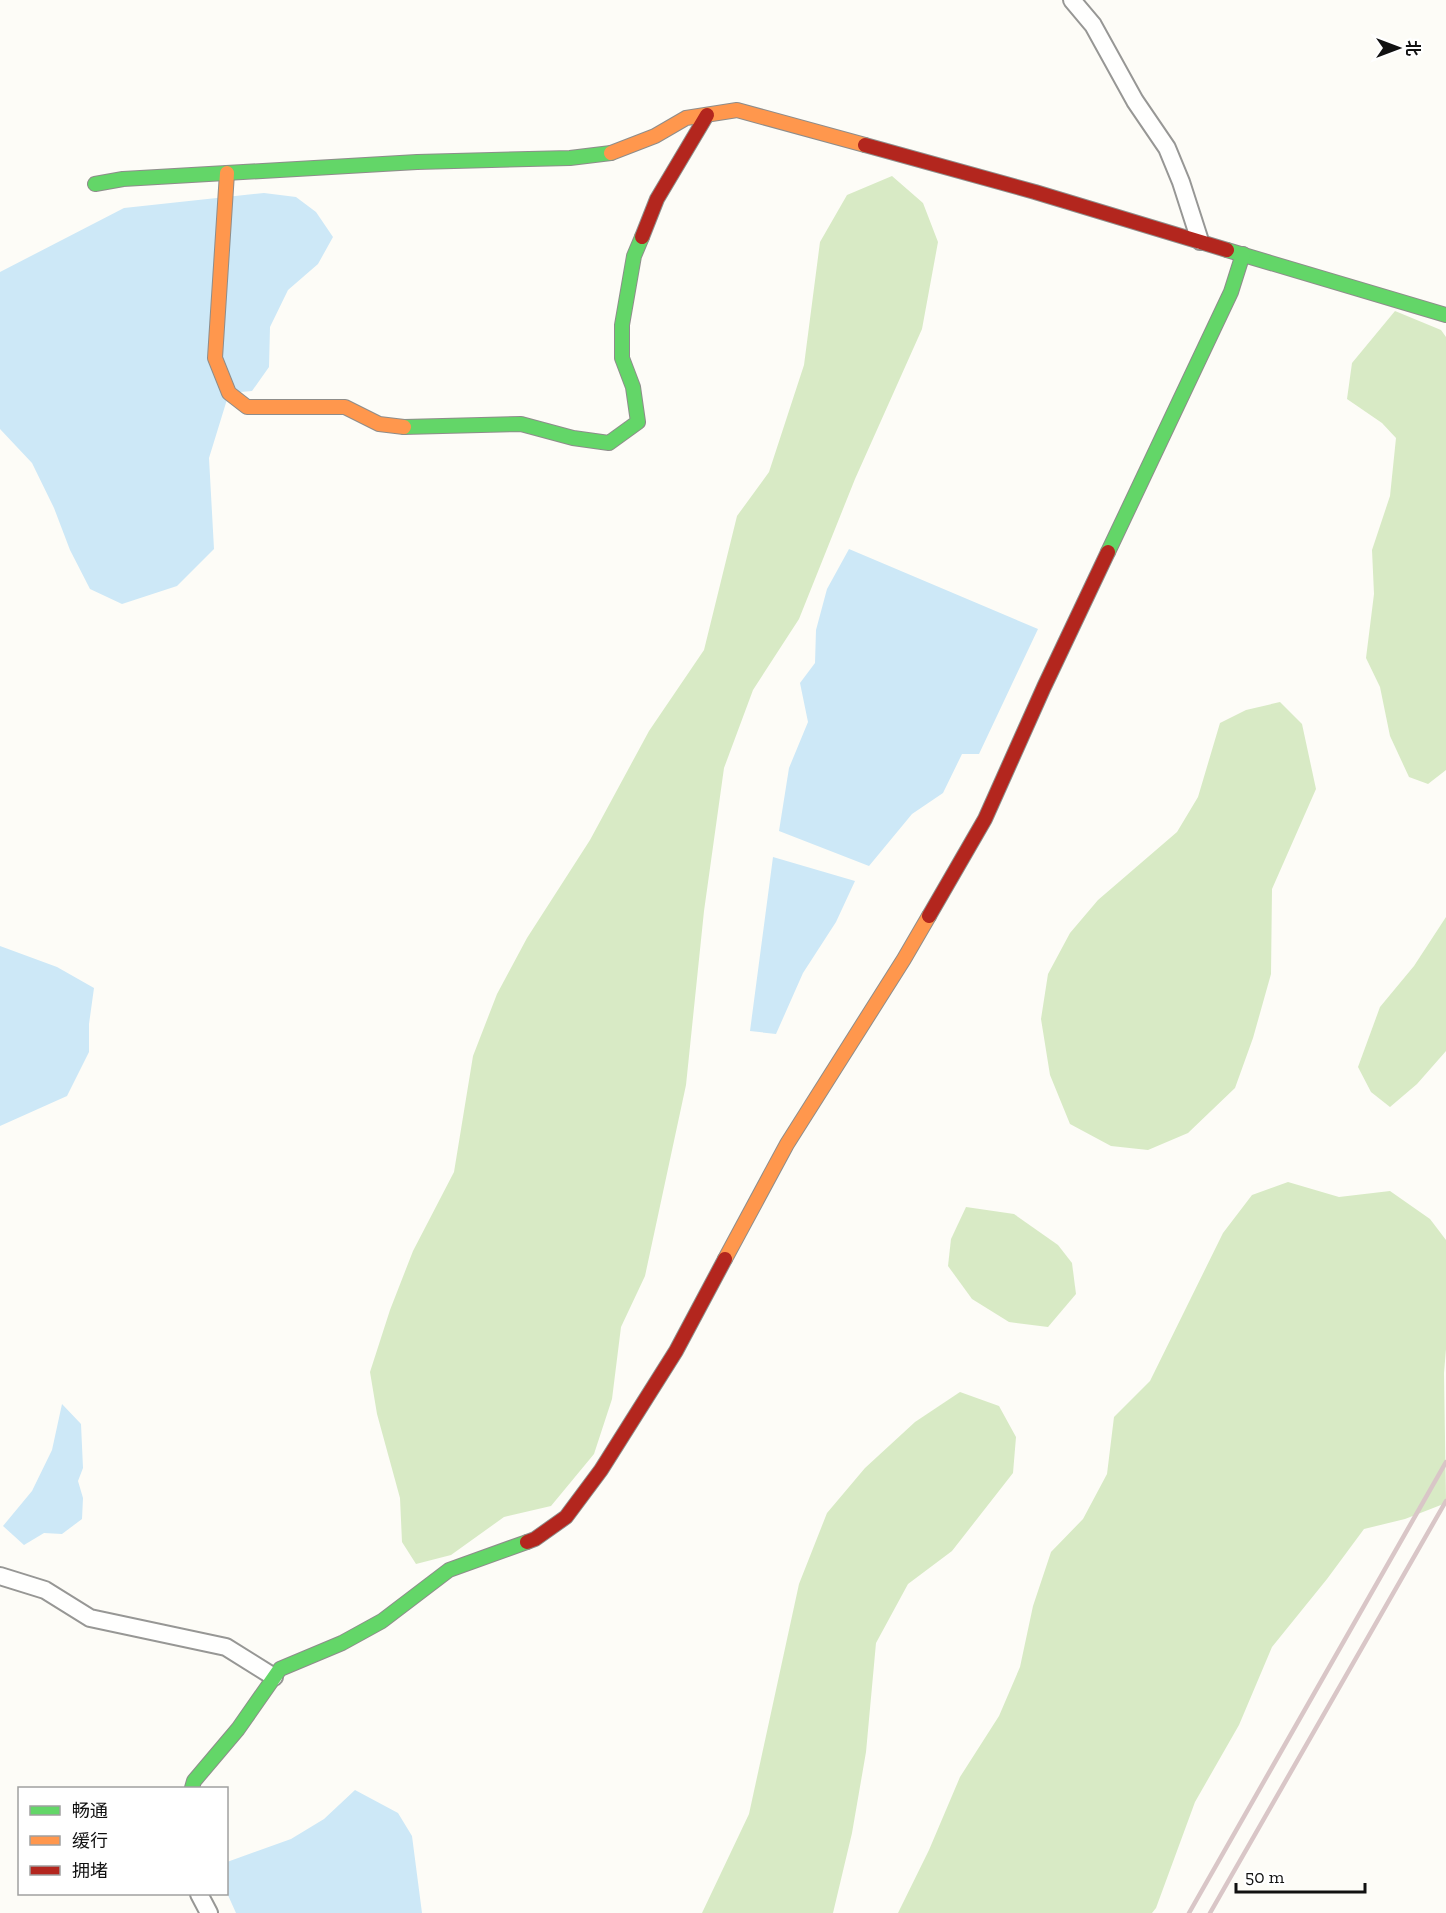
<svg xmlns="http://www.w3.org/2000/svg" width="1446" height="1913" viewBox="0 0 1446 1913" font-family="'Zilla Slab','Noto Sans SC',serif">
<rect width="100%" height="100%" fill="#fdfcf7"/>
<!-- forest -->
<g fill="#d8eac5">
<path d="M892 176 923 203 938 242 922 329 855 479 799 619 753 690 724 768 704 911 686 1085 645 1276 621 1327 612 1399 594 1454 551 1506 504 1517 451 1555 416 1564 402 1542 400 1498 377 1414 370 1372 390 1310 413 1251 454 1172 473 1056 497 994 527 938 590 840 649 731 704 650 737 516 769 472 804 365 820 242 847 195Z"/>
<path d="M1395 311 1441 330 1446 337V770L1428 784 1409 777 1390 736 1380 687 1366 658 1374 594 1372 550 1390 496 1396 438 1382 423 1347 399 1352 363Z"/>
<path d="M1280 702 1302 724 1316 789 1272 889 1271 974 1253 1038 1235 1088 1188 1133 1148 1150 1111 1146 1070 1124 1050 1075 1041 1019 1048 974 1070 933 1098 900 1177 832 1198 797 1220 723 1246 710Z"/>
<path d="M1446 917V1051L1417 1084 1390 1107 1371 1092 1358 1067 1380 1007 1414 966Z"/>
<path d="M1288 1182 1339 1197 1390 1191 1430 1219 1446 1240V1349L1444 1373 1446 1503 1405 1519 1364 1529 1327 1579 1272 1647 1239 1725 1195 1802 1156 1908 1152 1913H898L929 1850 960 1777 999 1716 1020 1667 1033 1606 1051 1552 1083 1519 1107 1474 1114 1417 1150 1381 1223 1233 1252 1195Z"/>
<path d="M966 1207 1014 1214 1058 1245 1072 1263 1076 1294 1048 1327 1009 1322 972 1299 948 1266 951 1239Z"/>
<path d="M960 1392 999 1406 1016 1437 1013 1473 952 1551 908 1584 876 1643 866 1752 852 1833 833 1913H702L749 1814 799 1584 827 1513 865 1468 915 1422Z"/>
</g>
<!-- water -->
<g fill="#cde8f7">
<path d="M264 193 296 197 316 212 333 237 318 264 288 290 270 327 269 367 252 391 229 393 209 458 214 549 177 586 122 604 90 589 70 550 54 508 32 463 0 429V272L124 208Z"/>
<path d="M849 549 1038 629 979 754H962L943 793 912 814 869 866 779 831 789 768 808 722 800 683 815 663 816 630 827 589Z"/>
<path d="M773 857 855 881 836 922 803 973 776 1034 750 1031Z"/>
<path d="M0 946 57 967 94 988 89 1024V1052L67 1096 0 1126Z"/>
<path d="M62 1404 81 1424 83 1468 78 1481 83 1498 82 1519 62 1534 44 1533 24 1545 3 1526 32 1491 52 1450Z"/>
<path d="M355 1790 398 1813 412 1836 422 1913H236L227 1893V1862L291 1839 324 1819Z"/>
</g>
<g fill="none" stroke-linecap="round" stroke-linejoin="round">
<!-- street casing -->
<g stroke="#979795" stroke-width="20">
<g id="street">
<path d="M1072 0 1093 25 1135 101 1167 148 1181 182 1200 241"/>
<path d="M0 1576 45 1590 90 1618 226 1647 274 1677"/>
<path d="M199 1894 209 1913"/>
</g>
</g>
<!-- fast casing -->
<g stroke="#8e8d8b" stroke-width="16">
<g id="fast">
<path d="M95 184 123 179 417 162 570 158 611 153"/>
<path d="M1227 250 1446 315"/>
<path d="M404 427 521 424 573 438 609 443 638 422 633 387 622 358V325L634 256 642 237"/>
<path d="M1108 552 1231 292 1243 254"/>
<path d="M192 1788 194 1781 238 1729 280 1669 342 1643 382 1621 449 1570 527 1542"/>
</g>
</g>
<!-- slow casing -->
<g stroke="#8e8d8b" stroke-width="16">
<g id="slow">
<path d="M611 153 655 136 686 118 737 110 865 145"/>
<path d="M227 173 215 358 229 393 247 407H345L379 424 404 427"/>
<path d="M725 1259 787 1144 904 959 929 916"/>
</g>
</g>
<!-- jam casing -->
<g stroke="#8e8d8b" stroke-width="16">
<g id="jam">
<path d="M865 145 1035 192 1227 250"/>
<path d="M642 237 657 199 707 115"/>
<path d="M929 916 985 819 1044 687 1108 552"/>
<path d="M527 1542 535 1539 566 1517 601 1470 676 1351 725 1259"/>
</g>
</g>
<!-- street -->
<use href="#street" stroke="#fffffe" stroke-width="16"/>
<!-- fast -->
<use href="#fast" stroke="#63d668" stroke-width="14"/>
<!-- slow -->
<use href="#slow" stroke="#ff974d" stroke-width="14"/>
<!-- jam -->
<use href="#jam" stroke="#b3261e" stroke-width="14"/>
<!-- rail -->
<g stroke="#d9c6c7" stroke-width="4.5">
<path d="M1189 1913 1446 1462"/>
<path d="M1210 1913 1446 1501"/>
</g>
</g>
<!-- legend -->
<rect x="18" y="1787" width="210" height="108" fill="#ffffff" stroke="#a0a0a0" stroke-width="1.5"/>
<rect x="30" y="1806" width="30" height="9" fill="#63d668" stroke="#a0a0a0" stroke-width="1.5"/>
<text x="72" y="1817" font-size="18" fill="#111111">畅通</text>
<rect x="30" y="1836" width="30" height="9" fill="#ff974d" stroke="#a0a0a0" stroke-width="1.5"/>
<text x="72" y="1847" font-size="18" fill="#111111">缓行</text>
<rect x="30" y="1866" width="30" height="9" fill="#b3261e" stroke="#a0a0a0" stroke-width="1.5"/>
<text x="72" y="1877" font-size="18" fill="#111111">拥堵</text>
<!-- north arrow -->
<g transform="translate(1398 48) rotate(90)" stroke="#ffffff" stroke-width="4.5" paint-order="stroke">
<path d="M0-4.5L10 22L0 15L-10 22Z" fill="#111111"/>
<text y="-9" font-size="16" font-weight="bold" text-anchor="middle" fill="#111111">北</text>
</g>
<!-- scale -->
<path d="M1236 1883v9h129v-9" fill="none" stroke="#111111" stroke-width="3"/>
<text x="1245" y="1883" font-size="18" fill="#111111" stroke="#ffffff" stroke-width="4.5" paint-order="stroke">50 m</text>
</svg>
